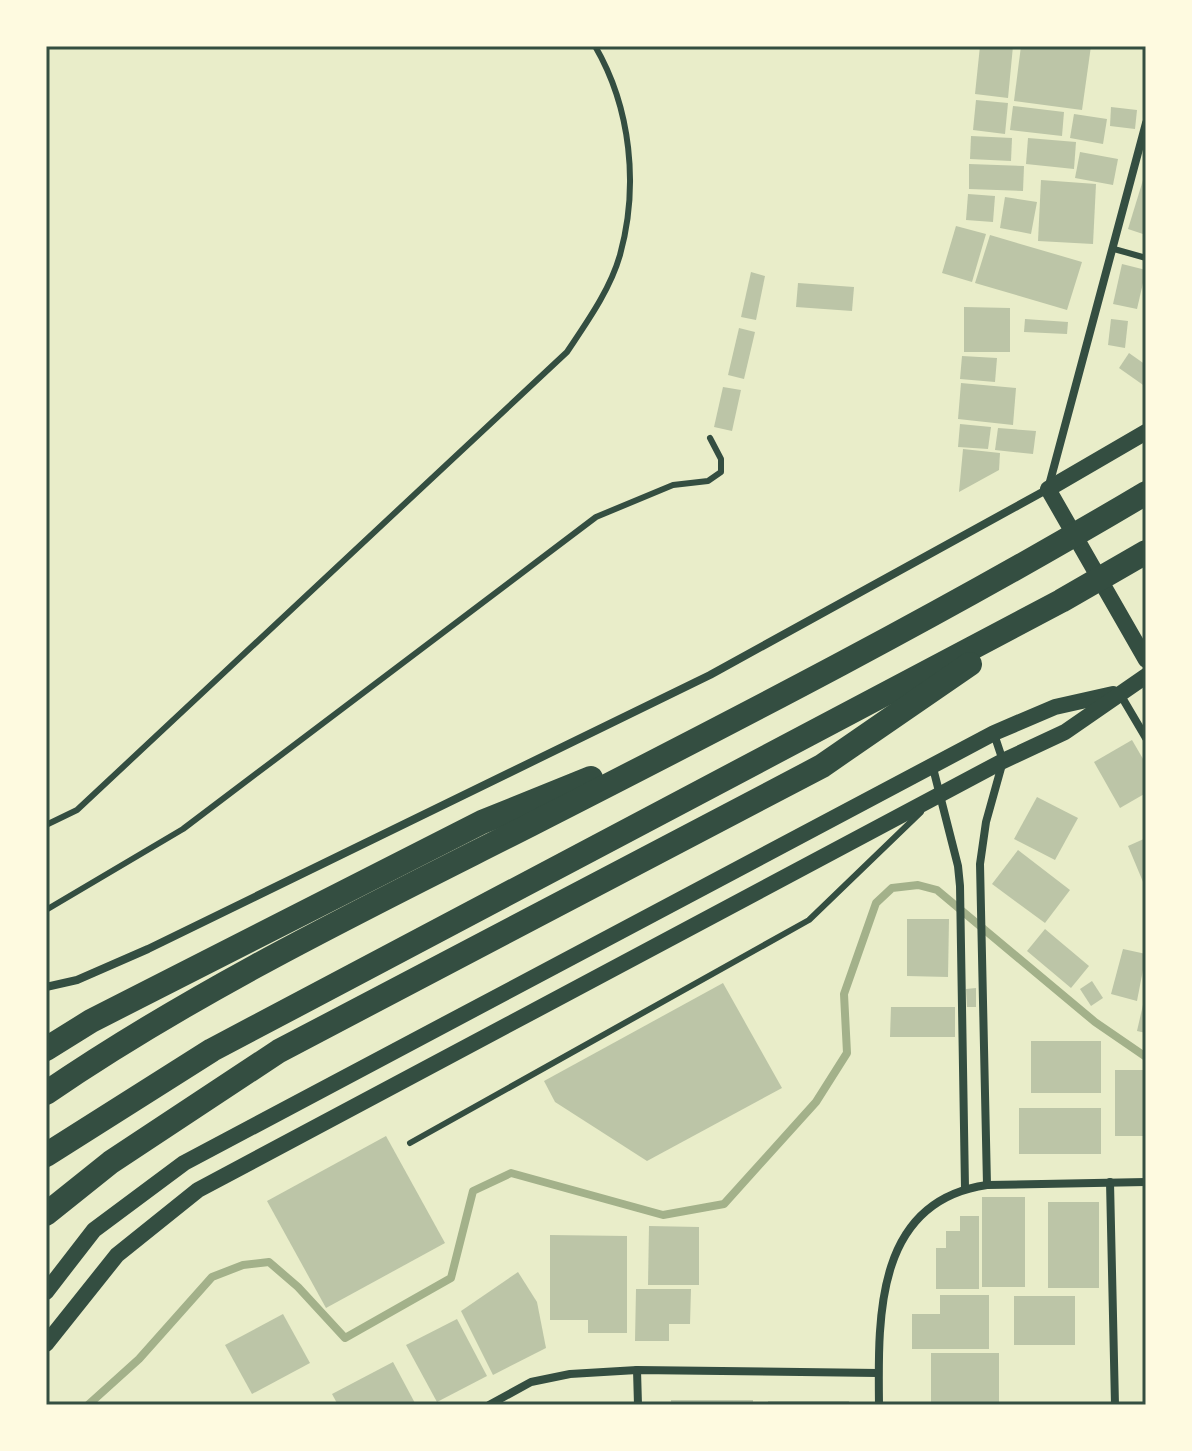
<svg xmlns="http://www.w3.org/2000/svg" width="1192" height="1451" viewBox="0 0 1192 1451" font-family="Commissioner,sans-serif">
<rect width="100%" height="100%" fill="#e9edc9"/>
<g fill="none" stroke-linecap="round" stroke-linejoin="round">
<!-- stream -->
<path stroke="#a3b18a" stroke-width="8" d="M88 1405 139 1359 212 1277 243 1265 269 1262 298 1287 345 1338 451 1278 473 1191 511 1173 663 1215 724 1204 816 1102 847 1053 844 994 876 903 892 888 918 885 937 890 1095 1022 1146 1057"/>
</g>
<!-- building -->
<g fill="#bcc5a7">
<path d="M980 46H1013L1008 98 975 94Z"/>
<path d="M1021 46H1091L1082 110 1014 101Z"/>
<path d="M976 100 1008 103 1005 134 973 130Z"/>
<path d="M1013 106 1064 112 1062 136 1010 130Z"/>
<path d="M1111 107 1137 110 1135 129 1110 126Z"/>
<path d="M1074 114 1107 119 1103 144 1070 138Z"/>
<path d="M971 136 1012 138 1011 161 970 159Z"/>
<path d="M1028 138 1076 142 1074 169 1026 164Z"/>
<path d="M1080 152 1118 159 1113 185 1075 178Z"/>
<path d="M969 164 1024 166 1023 191 969 189Z"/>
<path d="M1041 180 1096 184 1093 244 1038 241Z"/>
<path d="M1143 180 1146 181V235L1128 229Z"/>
<path d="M968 194 995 196 993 222 966 220Z"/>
<path d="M1005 197 1037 202 1031 234 1000 228Z"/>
<path d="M956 226 986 234 972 282 942 273Z"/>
<path d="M990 235 1082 262 1067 310 975 283Z"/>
<path d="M1122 264 1146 270 1137 309 1113 304Z"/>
<path d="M751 272 765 276 756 320 741 317Z"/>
<path d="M798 283 854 287 852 311 796 307Z"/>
<path d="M964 307 1010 308V352H964Z"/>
<path d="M1025 319 1068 322 1067 334 1024 332Z"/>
<path d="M1111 319 1128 321 1125 348 1108 345Z"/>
<path d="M739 328 755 332 744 379 728 375Z"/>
<path d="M1129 353 1146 365V387L1119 368Z"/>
<path d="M962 356 997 358 995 382 960 379Z"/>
<path d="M961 383 1016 388 1013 425 958 419Z"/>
<path d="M723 387 741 390 732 431 714 427Z"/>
<path d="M960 424 991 427 988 449 958 447Z"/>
<path d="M998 428 1036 431 1033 454 995 450Z"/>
<path d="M963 449 1000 453 999 470 959 492Z"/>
<path d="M1132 740 1146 764V793L1120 808 1094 762Z"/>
<path d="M1037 797 1078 818 1055 860 1014 839Z"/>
<path d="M1146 838V889L1128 846Z"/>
<path d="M1018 850 1070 890 1045 923 992 884Z"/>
<path d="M907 919H949L948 977 907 976Z"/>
<path d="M1045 929 1089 966 1071 988 1027 951Z"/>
<path d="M1123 949 1146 954 1137 1001 1111 994Z"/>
<path d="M1092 981 1103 998 1091 1006 1080 989Z"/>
<path d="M723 983 782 1088 647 1161 555 1102 544 1081Z"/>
<path d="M976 988V1007H967L966 989Z"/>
<path d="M1145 996 1146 997V1033L1137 1031Z"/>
<path d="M891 1007H955V1037H890Z"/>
<rect x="1031" y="1041" width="70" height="52"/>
<rect x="1115" y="1070" width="31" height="66"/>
<rect x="1019" y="1108" width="82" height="46"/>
<path d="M386 1136 445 1243 326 1308 267 1201Z"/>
<rect x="982" y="1197" width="43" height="90"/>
<rect x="1048" y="1202" width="51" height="86"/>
<path d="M960 1216H979V1289H936V1248H946V1231H960Z"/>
<path d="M649 1226 699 1227V1285H648Z"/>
<path d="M550 1235 627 1236V1333H588V1320H550Z"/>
<path d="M518 1272 537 1302 546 1348 493 1375 461 1311Z"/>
<path d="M636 1289H691L690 1324H669V1341H635Z"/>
<path d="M940 1295H989V1349H912V1314H940Z"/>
<rect x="1014" y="1296" width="61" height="49"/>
<path d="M283 1314 310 1363 252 1394 225 1345Z"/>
<path d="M457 1319 487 1376 437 1402 406 1345Z"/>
<rect x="931" y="1353" width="68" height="52"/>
<path d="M393 1362 416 1405H338L332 1394Z"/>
<rect x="671" y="1400" width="82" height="5"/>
<rect x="768" y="1401" width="81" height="4"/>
</g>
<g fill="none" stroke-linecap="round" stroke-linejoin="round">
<!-- service -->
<g stroke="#344e41" stroke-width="6">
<path d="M1114 249 1146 258"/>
<path d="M46 825 77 810 567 352C587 322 610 290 620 255 639 186 631 108 595 46"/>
<path d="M46 910 183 829 596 517 673 485 708 481 721 472V459L710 438"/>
<path d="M410 1143 809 920 921 812"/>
</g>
<!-- minor -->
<g stroke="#344e41" stroke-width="8">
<path d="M1120 694 1146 738"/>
<path d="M932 764 958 866 960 886 965 1188"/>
<path d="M46 987 77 980 148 949 710 675 1048 489 1146 123"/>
<path d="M1110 1182 1115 1405"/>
<path d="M987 1185 980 864 986 822 1003 761 994 734"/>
<path d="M637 1370 638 1405"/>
<path d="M489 1405 531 1382 570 1374 637 1370 878 1373"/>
<path d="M879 1405C878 1317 875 1201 987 1185L1146 1182"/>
</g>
<!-- secondary -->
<g stroke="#344e41" stroke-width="16">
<path d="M1146 432 1048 489 1146 660"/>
<path d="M46 1292 94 1230 184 1163 994 733 1055 707 1113 694"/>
<path d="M46 1344 117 1255 198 1190 1003 761 1065 732 1146 676"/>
</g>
<!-- motorway -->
<g stroke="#344e41" stroke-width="24">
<path d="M46 1049 91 1021 482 822 591 778"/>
<path d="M46 1093C198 989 366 908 530 825 738 719 946 612 1146 493"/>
<path d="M46 1155 212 1050 1061 601 1146 552"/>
<path d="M46 1214 111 1162 279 1051 822 766 970 664"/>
</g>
</g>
<!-- border -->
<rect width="1192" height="1451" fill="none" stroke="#fefae0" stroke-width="96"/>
<rect x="48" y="48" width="1096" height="1355" fill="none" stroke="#344e41" stroke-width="3"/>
</svg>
